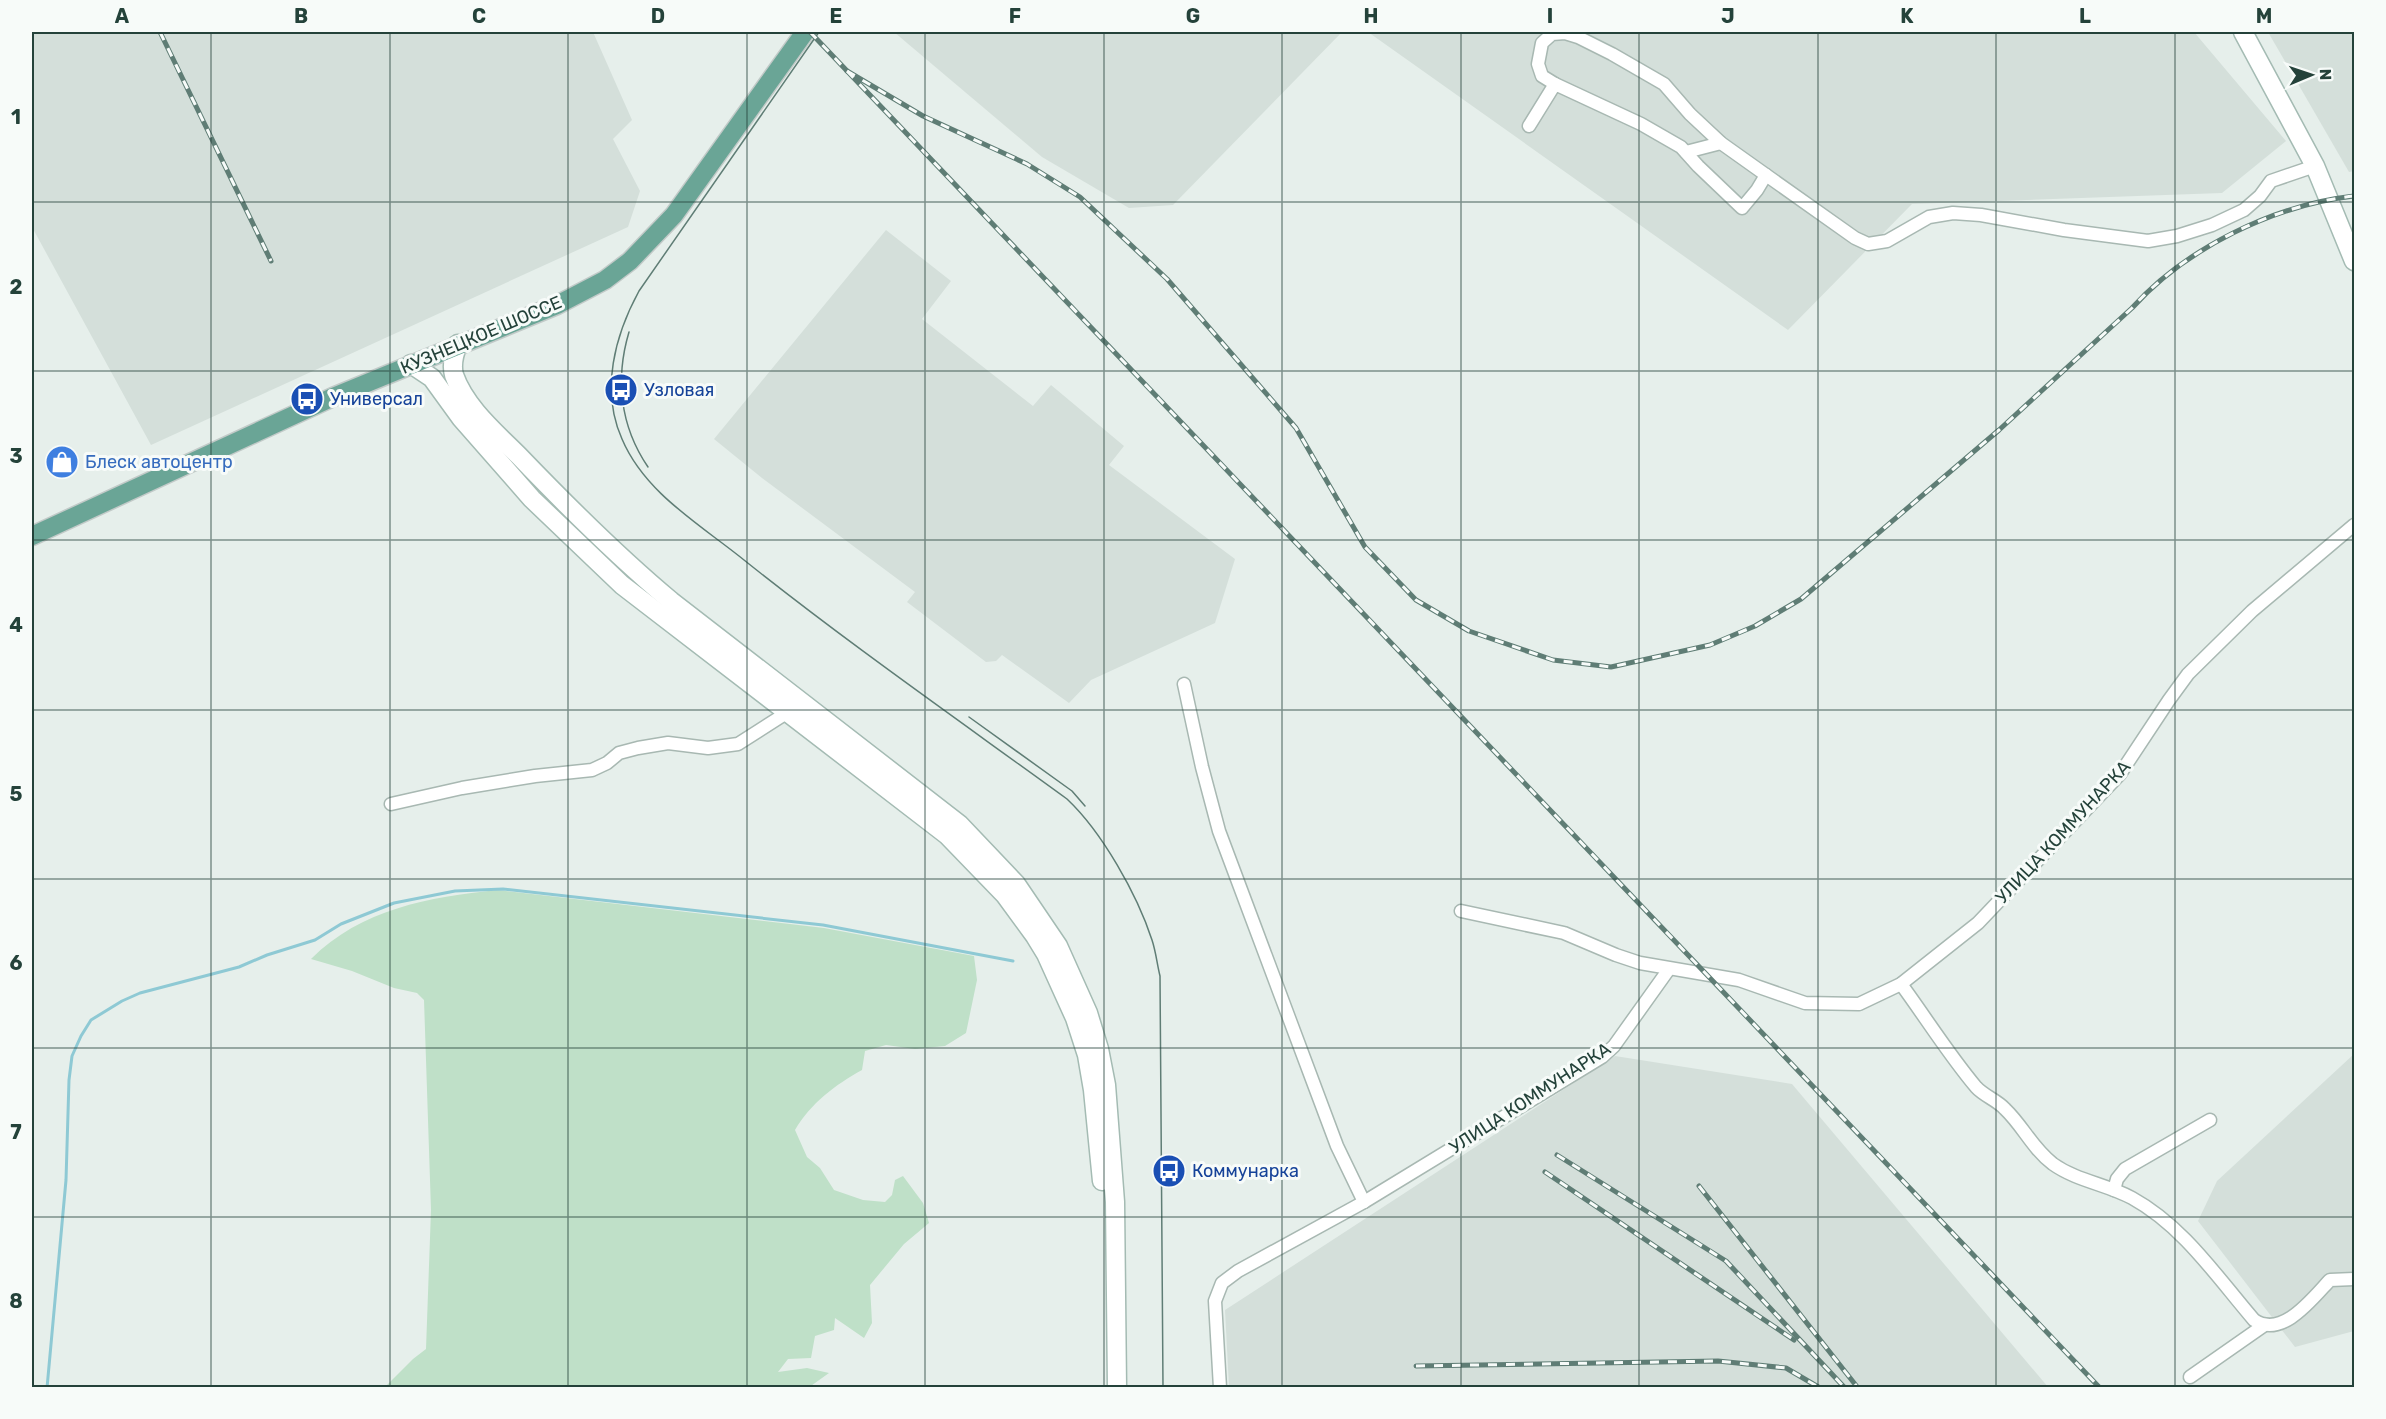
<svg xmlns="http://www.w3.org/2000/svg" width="2386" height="1419" viewBox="0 0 2386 1419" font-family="Rubik,sans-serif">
<rect width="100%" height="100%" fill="#e6efeb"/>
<!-- built -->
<g fill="#d4dfda">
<path d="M32 32H593L632 120 613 139 640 191 628 227 151 445 32 227Z"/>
<path d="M894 32H1342L1173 205 1129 208 1042 157Z"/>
<path d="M1368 32H2194L2286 141 2222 193 1912 204 1788 330Z"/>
<path d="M2268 32H2354V171L2349 172Z"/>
<path d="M886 230 951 281 922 319 1033 406 1051 385 1124 446 1109 465 1235 559 1215 623 1091 680 1069 703 1002 655 996 661 986 662 907 602 915 592 762 478 714 439Z"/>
<path d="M2354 1054V1331L2295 1347 2198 1221 2217 1181Z"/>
<path d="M1615 1056 1792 1084 2048 1387H1229L1225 1310Z"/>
</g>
<!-- green -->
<path fill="#bfe0c8" d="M497 890 824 928 974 956 977 980 966 1033 945 1046 915 1049 886 1045 865 1051 862 1070C835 1085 811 1103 795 1130L807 1157 820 1168 834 1190 863 1200 885 1202 892 1195 895 1180 903 1176 923 1203 929 1223 904 1244 870 1285 872 1323 864 1338 835 1318 834 1330 815 1336 811 1358 788 1359 778 1372 807 1368 829 1373 808 1388 385 1387 413 1359 426 1349 431 1210 424 1000 417 993 394 988 352 971 311 959C361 909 429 897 497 890Z"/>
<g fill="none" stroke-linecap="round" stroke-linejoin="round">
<!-- stream -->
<path stroke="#8ec9d4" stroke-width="3" d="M47 1388 66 1180 69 1080 72 1056 81 1036 91 1020 122 1001 140 993 239 967 267 955 315 940 341 924 394 903 455 891 503 889 823 925 1013 961"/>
<!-- street casing -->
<g stroke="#a8b8b2" stroke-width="15">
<g id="street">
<path d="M1555 84 1542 76 1538 64 1542 43 1552 34 1565 33 1578 37 1612 54 1664 84 1690 114 1721 143 1766 175"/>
<path d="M1529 126 1555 84 1641 124 1681 147 1698 166 1742 208 1757 190 1766 175 1855 238 1868 244 1887 241 1929 217 1953 213 1981 215 2064 230 2148 241 2177 236 2212 225 2244 210 2260 196 2271 181 2315 166"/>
<path d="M1686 152 1721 143"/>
<path d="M1184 684 1202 767 1219 831 1337 1146 1364 1202"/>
<path d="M391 804 462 788 535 776 592 770 607 763 619 753 638 748 668 743 708 748 738 744 788 712"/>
<path d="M1461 911 1564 933 1616 955 1640 963 1739 980 1805 1003 1859 1004 1901 984 1978 923 2120 774 2169 700 2188 674 2252 611 2354 525"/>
<path d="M1901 984C1926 1018 1949 1055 1976 1087 1984 1096 1997 1100 2005 1109 2023 1126 2032 1148 2053 1164 2077 1181 2106 1184 2132 1198 2183 1226 2217 1277 2254 1320 2282 1339 2312 1299 2330 1280L2354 1279"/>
<path d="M2114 1190 2117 1179 2125 1169 2210 1120"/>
<path d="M2190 1377 2263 1326"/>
<path d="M1220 1388 1215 1301 1222 1283 1238 1271 1364 1202 1602 1057 1614 1046 1669 969"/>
</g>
</g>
<!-- secondary casing -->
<g stroke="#a4bbb3" stroke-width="21">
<g id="secondary">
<path d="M2243 32 2315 166 2354 261"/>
<path d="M458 344C454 354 451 364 454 375 465 407 496 433 519 456 568 507 617 556 671 601L959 824 1016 884 1058 946 1088 1013 1099 1049 1106 1085 1115 1202 1117 1388"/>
<path d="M411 364 432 378 461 418 532 499 622 585 947 835 1005 895 1035 936 1046 954 1075 1018 1087 1055 1093 1090 1102 1181"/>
</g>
</g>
<!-- primary casing -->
<g stroke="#c2cac8" stroke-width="21">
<path id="primary" d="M32 536 333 397 557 305 605 280 630 261 674 215 805 32"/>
</g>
<!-- street -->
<use href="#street" stroke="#fff" stroke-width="12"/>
<!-- secondary -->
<use href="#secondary" stroke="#fff" stroke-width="18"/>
<!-- primary -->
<use href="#primary" stroke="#6aa596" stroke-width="18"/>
<!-- tram -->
<g stroke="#5f7d75" stroke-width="1.5">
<path d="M819 32 639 291C615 335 600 390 622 439 644 491 696 522 739 556 845 641 957 719 1067 799 1102 832 1137 894 1152 940 1156 952 1157 964 1160 976L1163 1388"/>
<path d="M629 332C615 379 620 426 648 467"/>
<path d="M969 717 1072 791 1085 806"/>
</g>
<!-- rail casing -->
<g stroke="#5f7d75" stroke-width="5">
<g id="rail">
<path d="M160 32 271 261"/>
<path d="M810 32 2100 1388"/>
<path d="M847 71 923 116 1027 164 1080 197 1167 279 1296 428 1365 547 1416 600 1469 631 1553 660 1611 667 1710 645 1755 626 1801 599 1999 430 2132 308C2186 248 2274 205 2354 196"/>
<path d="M1557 1155 1726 1261 1845 1388"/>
<path d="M1545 1172 1794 1340"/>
<path d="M1699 1186 1858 1388"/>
<path d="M1416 1366 1718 1361 1786 1368 1820 1388"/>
</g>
</g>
<!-- rail -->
<use href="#rail" stroke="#f7fbf9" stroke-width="3" stroke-dasharray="9" stroke-linecap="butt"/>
</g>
<!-- grid -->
<path fill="none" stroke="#24423a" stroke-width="1.5" stroke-opacity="0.55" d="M211 32V1388M390 32V1388M568 32V1388M747 32V1388M925 32V1388M1104 32V1388M1282 32V1388M1461 32V1388M1639 32V1388M1818 32V1388M1996 32V1388M2175 32V1388M32 202H2354M32 371H2354M32 540H2354M32 710H2354M32 879H2354M32 1048H2354M32 1217H2354"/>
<!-- icons -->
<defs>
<g id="bus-disc" transform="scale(1.725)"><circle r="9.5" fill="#1a4fb4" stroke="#f7fbf9"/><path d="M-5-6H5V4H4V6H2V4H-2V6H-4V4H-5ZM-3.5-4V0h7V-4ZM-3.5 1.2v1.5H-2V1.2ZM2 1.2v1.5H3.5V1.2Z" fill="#fff"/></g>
<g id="shop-disc" transform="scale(1.725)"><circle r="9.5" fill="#3f7fe0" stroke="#f7fbf9"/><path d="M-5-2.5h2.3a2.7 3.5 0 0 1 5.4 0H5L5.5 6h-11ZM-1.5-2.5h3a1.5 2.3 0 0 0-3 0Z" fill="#fff"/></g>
</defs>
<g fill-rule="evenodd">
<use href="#bus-disc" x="621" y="390"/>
<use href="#bus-disc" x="307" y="399"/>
<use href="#shop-disc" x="62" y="462"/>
<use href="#bus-disc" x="1169" y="1171"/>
</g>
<g text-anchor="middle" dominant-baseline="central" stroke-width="6" stroke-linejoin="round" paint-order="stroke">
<!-- street labels -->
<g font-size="18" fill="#24423a" stroke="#f7fbf9">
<text transform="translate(481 335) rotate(-23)">КУЗНЕЦКОЕ ШОССЕ</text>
<text transform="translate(2063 832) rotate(-47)">УЛИЦА КОММУНАРКА</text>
<text transform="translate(1530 1098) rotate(-33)">УЛИЦА КОММУНАРКА</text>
</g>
<!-- transit labels -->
<g font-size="18" fill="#164399" stroke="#f7fbf9" text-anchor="start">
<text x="644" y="390">Узловая</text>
<text x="330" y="399">Универсал</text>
<text x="1192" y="1171">Коммунарка</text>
</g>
<!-- shop labels -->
<g font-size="18" fill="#366cbe" stroke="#f7fbf9" text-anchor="start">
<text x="85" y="462">Блеск автоцентр</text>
</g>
</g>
<!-- border -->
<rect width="2386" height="1419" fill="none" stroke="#f7fbf9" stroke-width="66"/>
<!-- north arrow -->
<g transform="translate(2311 75) rotate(88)" stroke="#f7fbf9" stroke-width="4.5" paint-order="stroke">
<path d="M0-4.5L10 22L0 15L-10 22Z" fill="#24423a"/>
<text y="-9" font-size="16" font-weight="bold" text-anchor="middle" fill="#24423a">N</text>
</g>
<rect x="33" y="33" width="2320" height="1353" fill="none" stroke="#24423a" stroke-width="2"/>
<g font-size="20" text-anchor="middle" font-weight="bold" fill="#24423a">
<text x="122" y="23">A</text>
<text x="301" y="23">B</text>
<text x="479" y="23">C</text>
<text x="658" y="23">D</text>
<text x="836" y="23">E</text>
<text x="1015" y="23">F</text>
<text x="1193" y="23">G</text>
<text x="1371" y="23">H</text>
<text x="1550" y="23">I</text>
<text x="1728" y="23">J</text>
<text x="1907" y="23">K</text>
<text x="2085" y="23">L</text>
<text x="2264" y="23">M</text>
<text x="16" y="124">1</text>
<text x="16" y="294">2</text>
<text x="16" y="463">3</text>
<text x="16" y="632">4</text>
<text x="16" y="801">5</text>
<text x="16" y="970">6</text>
<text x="16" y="1139">7</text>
<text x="16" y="1308">8</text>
</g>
</svg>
